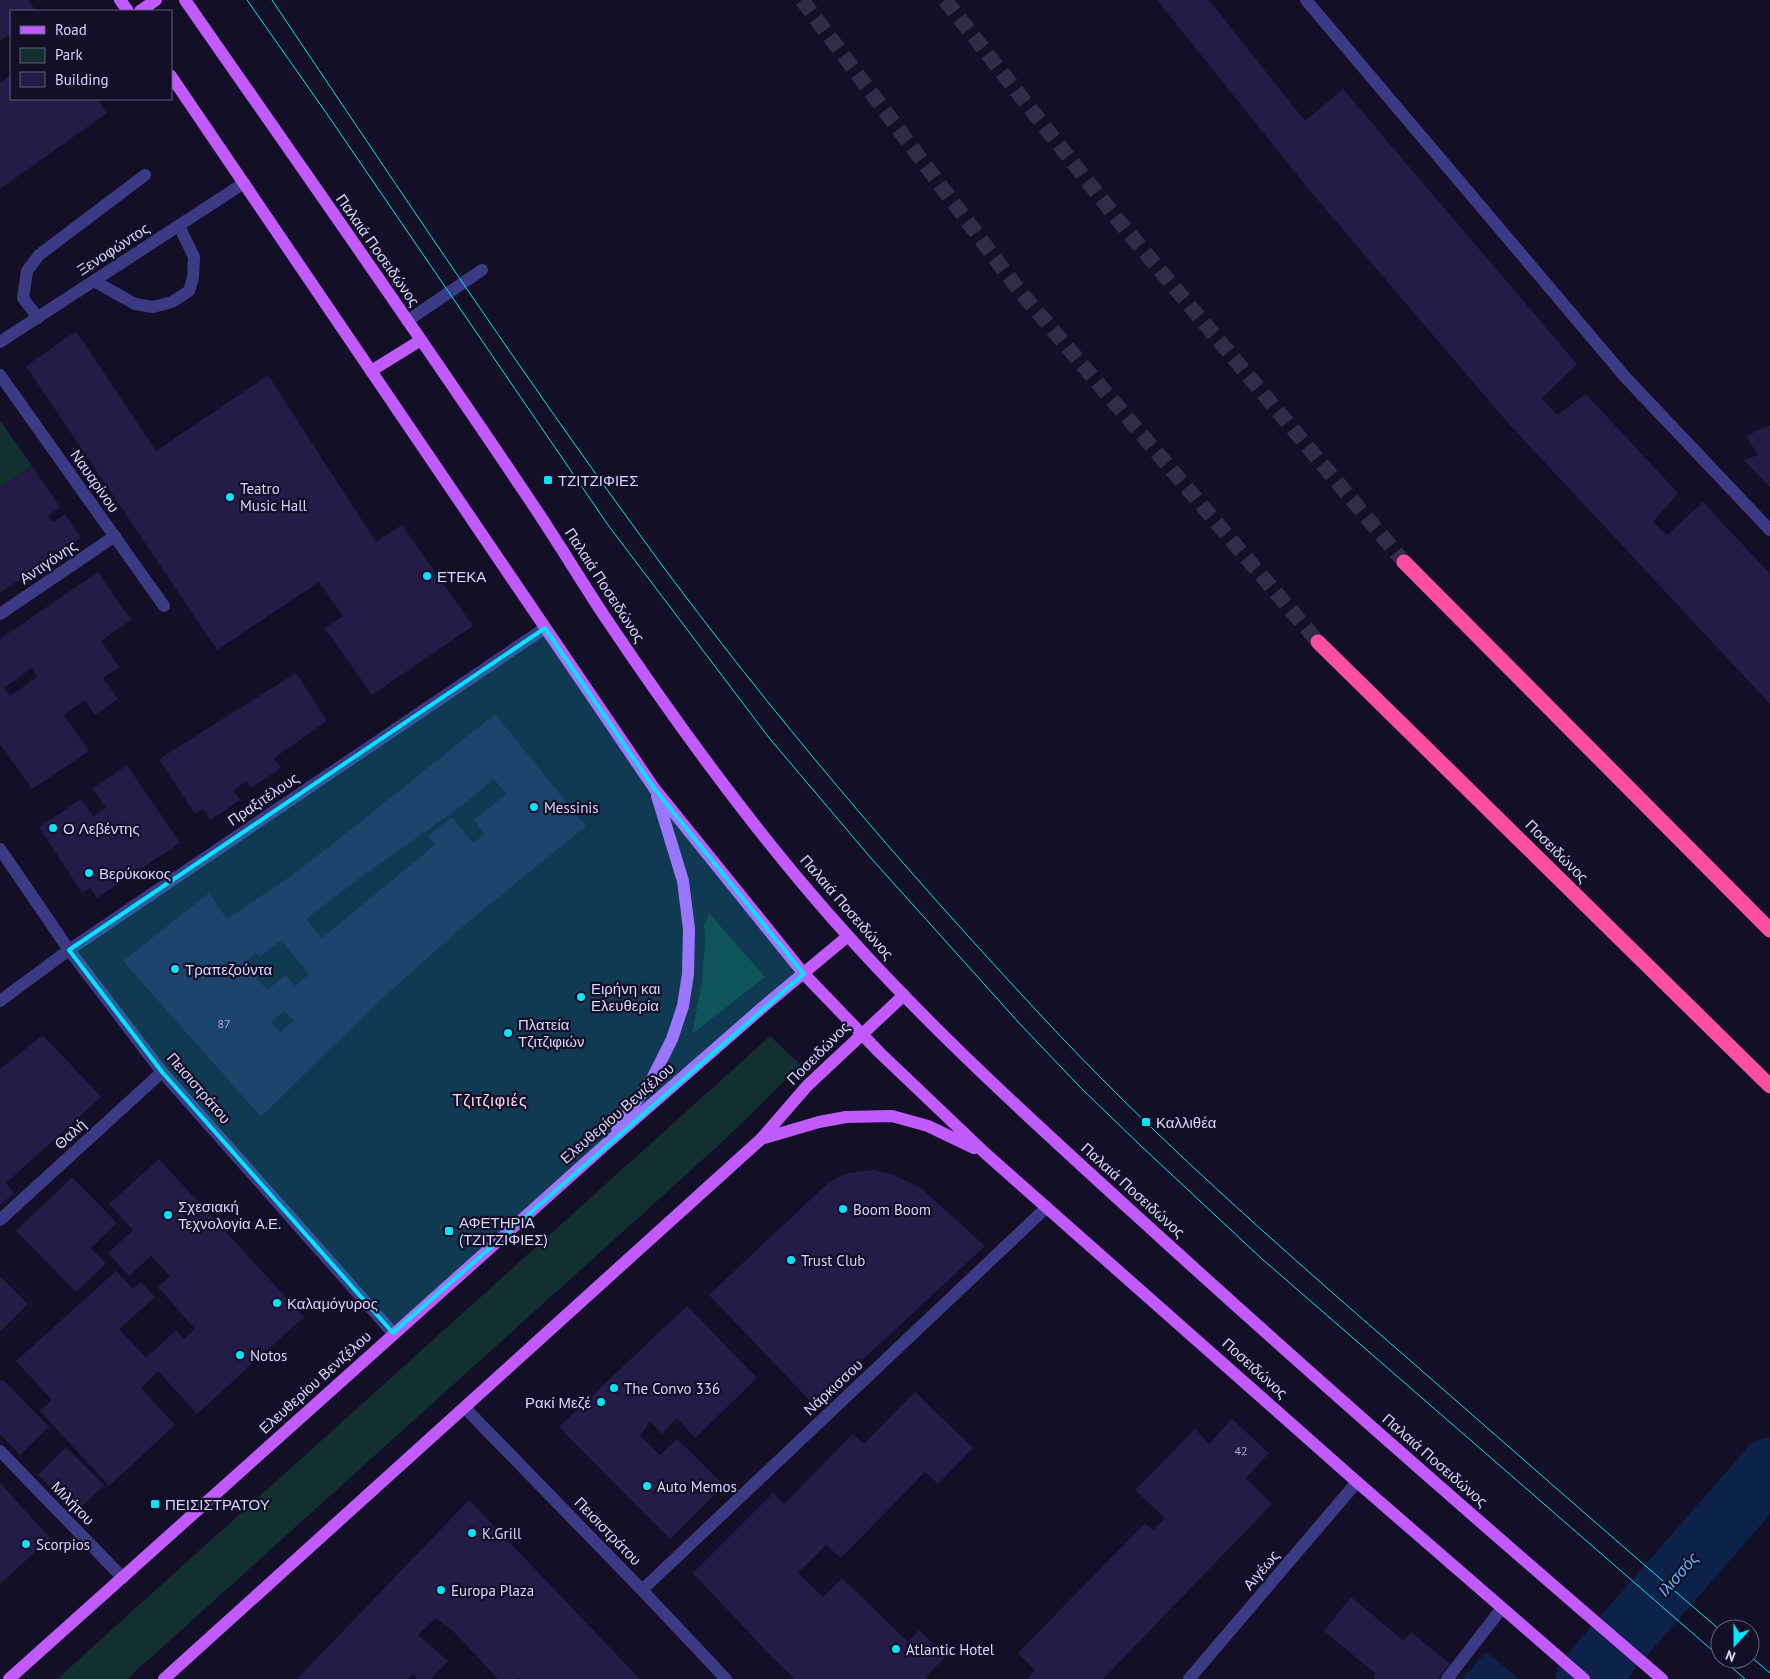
<svg xmlns="http://www.w3.org/2000/svg" width="1770" height="1679" viewBox="0 0 1770 1679" font-family="'PT Sans',sans-serif">
<rect width="100%" height="100%" fill="#130f26"/>
<!-- green -->
<g fill="#12302f">
<path d="M0 420 32 466 0 487Z"/>
<path d="M709 913 765 977 692 1034 702 982 705 943 704 924Z"/>
<path d="M770 1036 801 1065 719 1145 127 1679H57Z"/>
</g>
<!-- water -->
<path fill="#0c2248" d="M1486 1652 1519 1679H1462Z"/>
<g fill="none" stroke-linecap="round" stroke-linejoin="round">
<!-- river -->
<path stroke="#0c2248" stroke-width="61" d="M1586 1679 1770 1468"/>
</g>
<!-- building -->
<g fill="#241b47" fill-rule="evenodd">
<path d="M0 0H28L36 11H11V33L0 41Z"/>
<path d="M1157 0H1209L1305 121 1343 89 1577 364 1542 398 1557 415 1586 394 1678 493 1653 522 1667 535 1703 502 1770 574V704L1508 423 1311 192Z"/>
<path d="M11 75V99H97L107 113 0 189V83Z"/>
<path d="M76 331 156 451 268 375 376 542 402 525 473 626 372 695 325 628 343 616 319 582 217 650 26 366Z"/>
<path d="M1770 425V487L1744 460 1758 455 1746 436Z"/>
<path d="M32 466 60 507 48 516 53 522 65 514 81 538 0 593V487Z"/>
<path d="M98 572 131 620 101 641 119 667 103 678 118 699 95 715 85 700 64 715 89 751 32 789 0 744V639ZM32 668 37 677 10 696 4 688Z"/>
<path d="M296 673 327 721 274 758 281 768 251 788 247 781 233 790 240 800 210 820 203 809 195 814 159 759Z"/>
<path d="M495 714 586 826 462 927 376 1004 261 1117 123 961 209 893 227 919 288 878 334 843ZM494 779 506 794 474 820 485 834 473 843 452 817 428 836 435 845 322 938 306 919 361 877 456 810ZM281 940 309 974 295 986 286 975 267 990 244 962 256 953 260 957ZM284 1011 294 1021 280 1032 271 1022Z"/>
<path d="M127 765 180 843 97 898 90 888 82 893 39 827 81 799 93 816 106 808 93 788Z"/>
<path d="M43 1035 101 1097 6 1183 14 1193 0 1205V1069Z"/>
<path d="M159 1159 304 1317 197 1414 158 1371 141 1388 175 1425 109 1486 40 1411 52 1400 16 1361 116 1271 133 1289 141 1282 155 1297 119 1329 146 1358 176 1330 184 1339 195 1329 158 1287 170 1276 151 1256 129 1276 108 1253 133 1230 109 1204Z"/>
<path d="M873 1170 892 1174 921 1188 985 1246 814 1405 709 1295 828 1183 848 1173Z"/>
<path d="M72 1177 117 1223 91 1248 106 1263 76 1292 16 1231Z"/>
<path d="M0 1276 28 1304 0 1332Z"/>
<path d="M687 1306 757 1378 695 1438 677 1418 662 1434 650 1421 640 1436 660 1455 677 1439 724 1485 670 1539 559 1427Z"/>
<path d="M3 1379 49 1427 20 1455 0 1434V1381Z"/>
<path d="M915 1392 973 1448 938 1484 925 1472 841 1558 826 1545 798 1573 823 1597 842 1578 908 1642 919 1630 946 1656 926 1677 928 1679H795L768 1653 693 1573 773 1493 784 1504 853 1434 864 1444Z"/>
<path d="M1232 1419 1269 1453 1246 1478 1272 1504 1103 1679H1027L1035 1670 1018 1653 1145 1523 1153 1530 1165 1518 1135 1490 1195 1429 1209 1444Z"/>
<path d="M66 1447 104 1485 76 1512 38 1475Z"/>
<path d="M0 1483 50 1538 0 1584Z"/>
<path d="M469 1500 640 1679H519L517 1677 514 1679H498L455 1633 436 1618 418 1635 448 1661 431 1679H417L413 1674 407 1679H297Z"/>
<path d="M1351 1597 1404 1641 1411 1632 1450 1664 1437 1679H1373L1376 1674 1324 1631Z"/>
</g>
<g fill="none" stroke-linecap="round" stroke-linejoin="round">
<!-- highway-tunnel -->
<g stroke="#312d47" stroke-width="15" stroke-dasharray="15 8" stroke-linecap="butt">
<path d="M802 0 1018 289 1318 642"/>
<path d="M945 0 1118 220 1404 562"/>
</g>
<!-- lane -->
<g stroke="#3d3a85" stroke-width="12">
<path d="M1306 0 1626 378 1770 530"/>
<path d="M94 281 135 304 153 307 172 302 189 291 193 278 194 257 179 226"/>
<path d="M38 318 23 298 27 271 39 255 145 175"/>
<path d="M407 321 482 270"/>
<path d="M1447 1679 1502 1608"/>
</g>
<!-- street -->
<g stroke="#3d3a85" stroke-width="12">
<path d="M0 342 244 183"/>
<path d="M0 375 164 606"/>
<path d="M0 614 115 536"/>
<path d="M0 849 69 950 162 1072 393 1333"/>
<path d="M0 1001 69 950 545 628"/>
<path d="M0 1220 162 1072"/>
<path d="M465 1408 642 1590 726 1679"/>
<path d="M0 1451 123 1578"/>
<path d="M642 1590 1047 1207"/>
<path d="M1189 1679 1357 1482"/>
</g>
<!-- primary -->
<g stroke="#c25bff" stroke-width="12">
<path d="M120 0 128 11"/>
<path d="M185 0C299 164 414 327 525 493 553 534 578 576 605 617 668 711 734 803 807 889 914 1016 1039 1127 1161 1238 1326 1388 1493 1534 1662 1679"/>
<path d="M140 11 156 0"/>
<path d="M171 76 654 788 804 974 880 1053 985 1153 1357 1482 1584 1679"/>
<path d="M371 371 421 340"/>
<path d="M617 1128 652 1079 672 1039 683 1006 688 974 689 929 683 881 657 796"/>
<path d="M761 1139 819 1122 846 1117 892 1116 928 1126 974 1148"/>
<path d="M9 1679 604 1146 763 1007 848 936"/>
<path d="M164 1679 761 1139 807 1086 904 995"/>
</g>
<!-- highway -->
<g stroke="#ff4fa3" stroke-width="15">
<path d="M1404 562 1770 930"/>
<path d="M1318 642 1770 1086"/>
</g>
<!-- tram -->
<g stroke="#00e5ff" stroke-width="1">
<path d="M247 0 327 114 608 525 770 739 870 857 1020 1024 1081 1088 1141 1146 1261 1258 1720 1657"/>
<path d="M272 0C397 186 521 373 653 553 771 713 900 864 1035 1009 1152 1136 1282 1249 1413 1363 1515 1452 1617 1542 1720 1630"/>
<path d="M1750 1656 1770 1673"/>
<path d="M1722 1659 1745 1679"/>
</g>
</g>
<!-- marked area -->
<path fill="#00e5ff" fill-opacity="0.2" stroke="#00e5ff" stroke-width="4" stroke-linejoin="round" d="M545 628 654 788 804 974 393 1333 162 1072 69 950Z"/>
<!-- markers -->
<g fill="#00e5ff" stroke="#130f26" stroke-width="2">
<rect x="543" y="475" width="10" height="10" rx="2.5"/>
<circle cx="230" cy="497" r="5"/>
<circle cx="427" cy="576" r="5"/>
<circle cx="534" cy="807" r="5"/>
<circle cx="53" cy="828" r="5"/>
<circle cx="89" cy="873" r="5"/>
<circle cx="175" cy="969" r="5"/>
<circle cx="581" cy="997" r="5"/>
<circle cx="508" cy="1033" r="5"/>
<rect x="1141" y="1117" width="10" height="10" rx="2.5"/>
<circle cx="843" cy="1209" r="5"/>
<circle cx="168" cy="1215" r="5"/>
<rect x="444" y="1226" width="10" height="10" rx="2.5"/>
<circle cx="791" cy="1260" r="5"/>
<circle cx="277" cy="1303" r="5"/>
<circle cx="240" cy="1355" r="5"/>
<circle cx="614" cy="1388" r="5"/>
<circle cx="601" cy="1402" r="5"/>
<circle cx="647" cy="1486" r="5"/>
<rect x="150" y="1499" width="10" height="10" rx="2.5"/>
<circle cx="472" cy="1533" r="5"/>
<circle cx="26" cy="1544" r="5"/>
<circle cx="441" cy="1590" r="5"/>
<circle cx="896" cy="1649" r="5"/>
</g>
<g text-anchor="middle" dominant-baseline="central" stroke-width="4.5" stroke-linejoin="round" paint-order="stroke">
<!-- number labels -->
<g font-size="12" fill="#aca6d1">
<text x="224" y="1023">87</text>
<text x="1241" y="1450">42</text>
</g>
<!-- street labels -->
<g font-size="15" fill="#d9d4ff" stroke="#130f26">
<text transform="translate(113 249) rotate(-33)">Ξενοφώντος</text>
<text transform="translate(378 250) rotate(55)">Παλαιά Ποσειδώνος</text>
<text transform="translate(95 481) rotate(55)">Ναυαρίνου</text>
<text transform="translate(48 562) rotate(-34)">Αντιγόνης</text>
<text transform="translate(605 585) rotate(57)">Παλαιά Ποσειδώνος</text>
<text transform="translate(263 799) rotate(-34)">Πραξιτέλους</text>
<text transform="translate(1557 851) rotate(45)">Ποσειδώνος</text>
<text transform="translate(847 907) rotate(49)">Παλαιά Ποσειδώνος</text>
<text transform="translate(818 1053) rotate(-45)">Ποσειδώνος</text>
<text transform="translate(199 1088) rotate(49)">Πεισιστράτου</text>
<text transform="translate(617 1113) rotate(-41)">Ελευθερίου Βενιζέλου</text>
<text transform="translate(70 1134) rotate(-43)">Θαλή</text>
<text transform="translate(1133 1190) rotate(42)">Παλαιά Ποσειδώνος</text>
<text transform="translate(1255 1368) rotate(42)">Ποσειδώνος</text>
<text transform="translate(315 1382) rotate(-42)">Ελευθερίου Βενιζέλου</text>
<text transform="translate(833 1387) rotate(-43)">Νάρκισσου</text>
<text transform="translate(1435 1460) rotate(41)">Παλαιά Ποσειδώνος</text>
<text transform="translate(73 1503) rotate(46)">Μιλήτου</text>
<text transform="translate(608 1531) rotate(46)">Πεισιστράτου</text>
<text transform="translate(1261 1570) rotate(-50)">Αιγέως</text>
</g>
<!-- poi labels -->
<g font-size="15" fill="#d9d4ff" stroke="#130f26" text-anchor="start">
<text x="558" y="480">ΤΖΙΤΖΙΦΙΕΣ</text>
<text x="240" y="488">Teatro<tspan x="240" dy="17">Music Hall</tspan></text>
<text x="437" y="576">ΕΤΕΚΑ</text>
<text x="544" y="807">Messinis</text>
<text x="63" y="828">Ο Λεβέντης</text>
<text x="99" y="873">Βερύκοκος</text>
<text x="185" y="969">Τραπεζούντα</text>
<text x="591" y="988">Ειρήνη και<tspan x="591" dy="17">Ελευθερία</tspan></text>
<text x="518" y="1024">Πλατεία<tspan x="518" dy="17">Τζιτζιφιών</tspan></text>
<text x="1156" y="1122">Καλλιθέα</text>
<text x="178" y="1206">Σχεσιακή<tspan x="178" dy="17">Τεχνολογία Α.Ε.</tspan></text>
<text x="853" y="1209">Boom Boom</text>
<text x="459" y="1222">ΑΦΕΤΗΡΙΑ<tspan x="459" dy="17">(ΤΖΙΤΖΙΦΙΕΣ)</tspan></text>
<text x="801" y="1260">Trust Club</text>
<text x="287" y="1303">Καλαμόγυρος</text>
<text x="250" y="1355">Notos</text>
<text x="624" y="1388">The Convo 336</text>
<text x="591" y="1402" text-anchor="end">Ρακί Μεζέ</text>
<text x="657" y="1486">Auto Memos</text>
<text x="165" y="1504">ΠΕΙΣΙΣΤΡΑΤΟΥ</text>
<text x="482" y="1533">K.Grill</text>
<text x="36" y="1544">Scorpios</text>
<text x="451" y="1590">Europa Plaza</text>
<text x="906" y="1649">Atlantic Hotel</text>
</g>
<!-- neighbourhood labels -->
<g font-size="16" letter-spacing="1" fill="#ffd6f0" stroke="#130f26">
<text x="490" y="1100">Τζιτζιφιές</text>
</g>
<!-- water labels -->
<g font-size="16" font-style="italic" fill="#62b6ff" stroke="#130f26">
<text transform="translate(1678 1574) rotate(-49)">Ιλισσός</text>
</g>
</g>
<!-- legend -->
<rect x="10" y="10" width="162" height="90" fill="#130f26" stroke="#625e7d"/>
<rect x="20" y="26" width="25" height="8" fill="#c25bff" stroke="#625e7d"/>
<text x="55" y="35" font-size="15" fill="#d9d4ff">Road</text>
<rect x="20" y="48" width="25" height="15" fill="#12302f" stroke="#625e7d"/>
<text x="55" y="60" font-size="15" fill="#d9d4ff">Park</text>
<rect x="20" y="72" width="25" height="15" fill="#241b47" stroke="#625e7d"/>
<text x="55" y="85" font-size="15" fill="#d9d4ff">Building</text>
<!-- north arrow -->
<g transform="translate(1735 1644) rotate(201)"><circle r="24" fill="#130f26" stroke="#625e7d"/>
<path d="M0-4L9 19L0 12L-9 19Z" fill="#00e5ff"/>
<text y="-8" font-size="14" font-weight="bold" text-anchor="middle" fill="#d9d4ff">N</text>
</g>
</svg>
